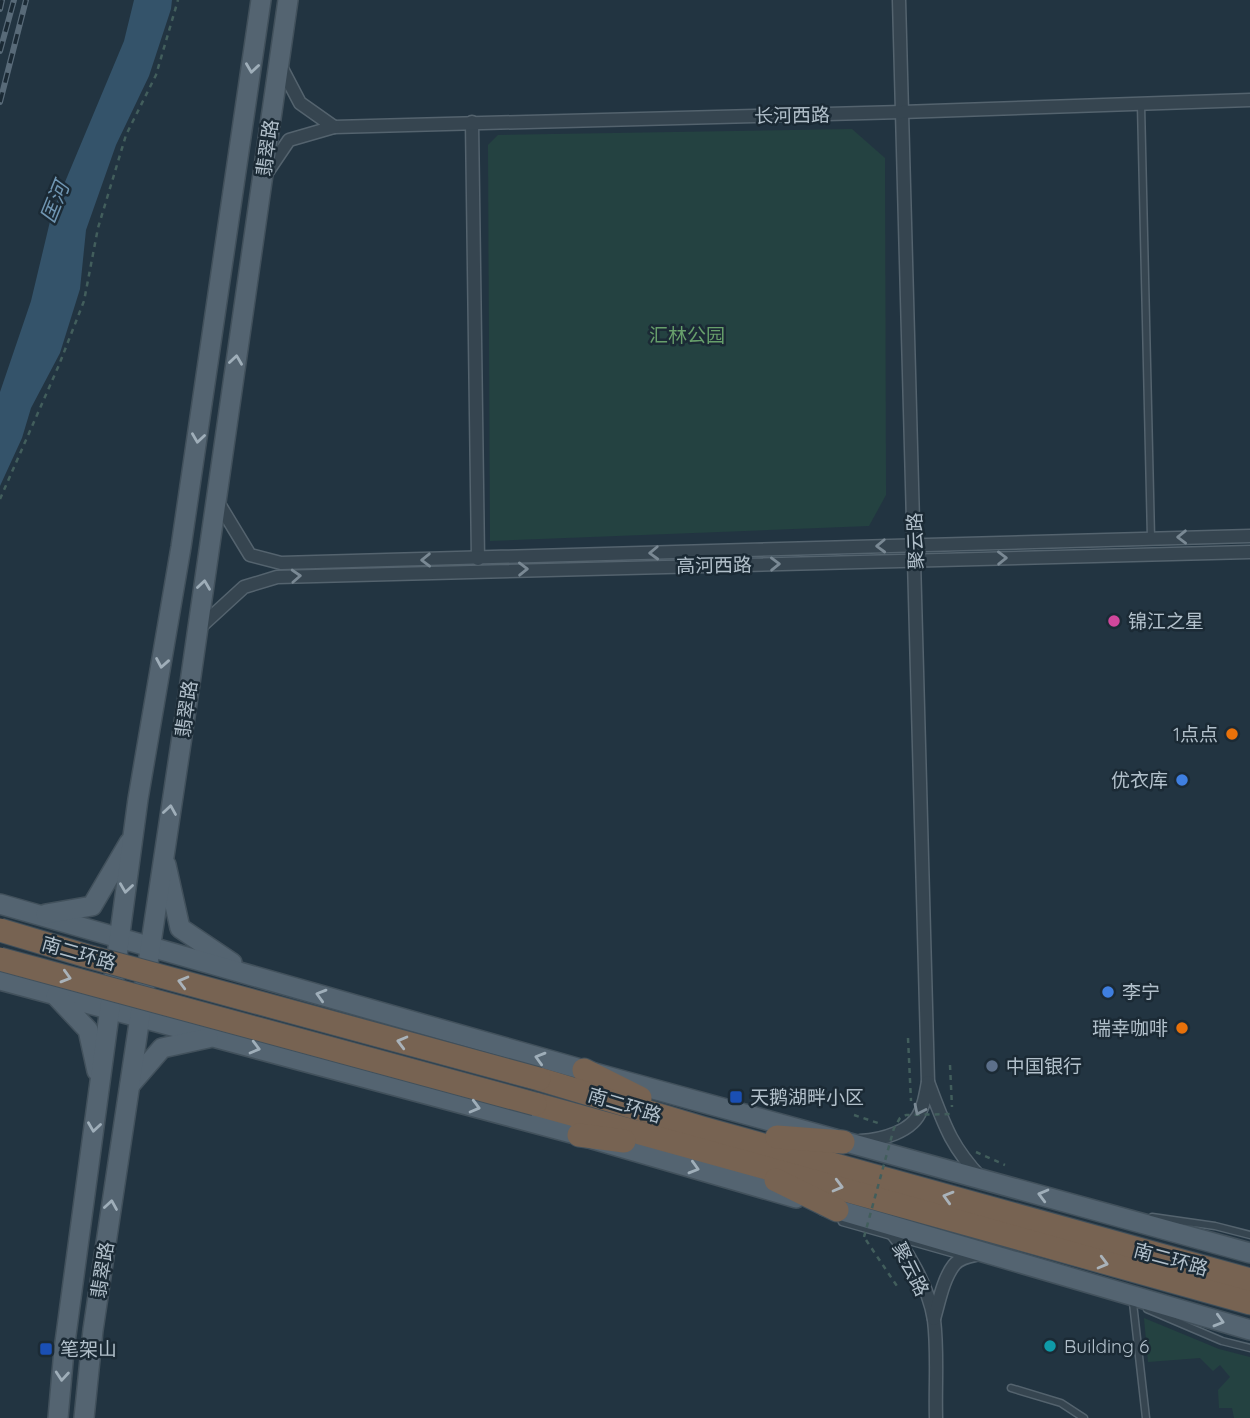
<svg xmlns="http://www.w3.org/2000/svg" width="1250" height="1418" viewBox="0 0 1250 1418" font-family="Quicksand,'Noto Sans SC',sans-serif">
<rect width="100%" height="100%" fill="#223441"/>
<!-- green -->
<g fill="#244241">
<path d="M852 129 885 158 886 495 869 526 490 541 488 145 498 135Z"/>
<path d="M1144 1318 1219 1349 1250 1357V1418H1234L1232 1408H1219L1218 1390 1230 1377 1220 1365 1213 1371 1200 1358 1148 1362Z"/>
</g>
<!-- water -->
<path fill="#34536a" d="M134 0H172L171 9 149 76 116 145 86 230 80 289 60 353 31 408 22 438 0 486V392L31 301 52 213 124 41Z"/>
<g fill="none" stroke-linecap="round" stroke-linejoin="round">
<!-- lane casing -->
<g stroke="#54636e" stroke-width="9">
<g id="lane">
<path d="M1141 105 1151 538"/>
<path d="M839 1215 842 1222 962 1256"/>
<path d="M1152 1217 1215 1226 1250 1235"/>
<path d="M1133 1303 1146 1418"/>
<path d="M1147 1309 1222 1341 1250 1348"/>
<path d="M1011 1388 1061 1403 1084 1418"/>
</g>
</g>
<!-- street casing -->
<g stroke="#54636e" stroke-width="15">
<g id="street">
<path d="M899 0 928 1082"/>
<path d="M472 122 478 559"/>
<path d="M334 127 902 112 1250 100"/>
<path d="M266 174 289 140 334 127 300 103 279 63"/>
<path d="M216 499 250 555 281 563 1250 536"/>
<path d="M197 630 244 587 277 577 1250 552"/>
<path d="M860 1141C881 1140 913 1132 921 1110 925 1101 926 1091 928 1082 944 1124 950 1145 981 1178"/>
<path d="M885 1225C907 1248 929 1288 934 1320 938 1352 935 1386 936 1418"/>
<path d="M934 1319C939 1302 943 1279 954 1265 960 1257 971 1256 980 1254"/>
</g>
</g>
<!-- primary casing -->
<g stroke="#42515c" stroke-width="22">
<g id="primary">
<path d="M166 865 180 928 232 963"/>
<path d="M0 904 584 1070 1250 1253"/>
<path d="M46 914 92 906 129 843"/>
<path d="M0 980 579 1135 796 1198"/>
<path d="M56 996 88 1030 97 1071"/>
<path d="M130 1085 162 1048 208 1038"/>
<path d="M825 1206 1250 1330"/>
<path d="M58 1418 64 1350 138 799 181 547 261 0"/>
<path d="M84 1418 93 1330 190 683 288 0"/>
</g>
</g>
<!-- highway casing -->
<g stroke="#41505b" stroke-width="25">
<g id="highway">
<path d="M584 1070 640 1098"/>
<path d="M539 1079 702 1128 1250 1280"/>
<path d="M535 1104C774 1169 1011 1237 1250 1303"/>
<path d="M579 1135 624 1141"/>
<path d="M777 1137 843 1142"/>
<path d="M776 1180 837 1210"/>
</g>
</g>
<!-- path -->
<g stroke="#425e5c" stroke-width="2.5" stroke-dasharray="5 5" stroke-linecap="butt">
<path d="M0 499 59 365 84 301 98 228 126 135 156 75 178 0"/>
<path d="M908 1038 911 1101"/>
<path d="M950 1065 952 1107"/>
<path d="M854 1115 881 1124"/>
<path d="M976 1152 1005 1165"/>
<path d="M866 1240 899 1289"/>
</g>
<!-- lane -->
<use href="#lane" stroke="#364550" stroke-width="6"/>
<!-- street -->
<use href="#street" stroke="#364550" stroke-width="12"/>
<!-- primary -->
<use href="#primary" stroke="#546471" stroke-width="19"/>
<!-- highway -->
<use href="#highway" stroke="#776352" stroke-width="23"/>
<!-- rail casing -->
<g stroke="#586a78" stroke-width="6">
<g id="rail">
<path d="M0 9 2 0"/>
<path d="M0 51 14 0"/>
<path d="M0 102 26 0"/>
</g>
</g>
<!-- rail -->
<use href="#rail" stroke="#1b2a35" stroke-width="3.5" stroke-dasharray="10" stroke-linecap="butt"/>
<!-- highway-bridge casing -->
<g stroke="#41505b" stroke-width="25" stroke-linecap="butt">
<g id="highway-bridge">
<path d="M0 930 87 956 539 1079"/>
<path d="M0 959 535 1104"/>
</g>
</g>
<!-- path-bridge -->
<path stroke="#425e5c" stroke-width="2.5" stroke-dasharray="5 5" stroke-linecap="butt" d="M864 1237 894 1128 900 1118 906 1115 953 1114"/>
<!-- highway-bridge -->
<use href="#highway-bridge" stroke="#776352" stroke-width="23"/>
</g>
<!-- one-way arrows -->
<defs><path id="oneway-chevron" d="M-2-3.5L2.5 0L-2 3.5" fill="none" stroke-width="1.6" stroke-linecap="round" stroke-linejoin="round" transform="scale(1.75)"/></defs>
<g stroke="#9faeb9">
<use href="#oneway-chevron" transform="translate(252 68) rotate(98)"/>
<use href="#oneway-chevron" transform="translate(236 360) rotate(-82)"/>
<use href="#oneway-chevron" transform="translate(198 438) rotate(98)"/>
<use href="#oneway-chevron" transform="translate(204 585) rotate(-82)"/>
<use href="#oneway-chevron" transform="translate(162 663) rotate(100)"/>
<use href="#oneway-chevron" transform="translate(170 810) rotate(-81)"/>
<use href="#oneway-chevron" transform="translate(126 888) rotate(98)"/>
<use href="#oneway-chevron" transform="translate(321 995) rotate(-164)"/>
<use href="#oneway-chevron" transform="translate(255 1048) rotate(15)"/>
<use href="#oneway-chevron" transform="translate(540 1058) rotate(-164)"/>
<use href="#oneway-chevron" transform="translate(475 1107) rotate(15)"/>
<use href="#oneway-chevron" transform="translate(94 1127) rotate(98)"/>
<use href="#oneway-chevron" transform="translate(694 1168) rotate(16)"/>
<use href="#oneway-chevron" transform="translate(1043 1195) rotate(-165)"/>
<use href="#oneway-chevron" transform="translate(111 1205) rotate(-81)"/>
<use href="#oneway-chevron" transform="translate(1219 1321) rotate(16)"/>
<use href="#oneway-chevron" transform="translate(62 1376) rotate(95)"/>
</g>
<g stroke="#7a8994">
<use href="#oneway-chevron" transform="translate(1182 537) rotate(179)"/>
<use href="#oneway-chevron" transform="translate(881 546) rotate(178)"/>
<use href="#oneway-chevron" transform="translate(654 553) rotate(178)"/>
<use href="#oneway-chevron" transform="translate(1002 558) rotate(-1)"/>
<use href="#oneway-chevron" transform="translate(426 560) rotate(179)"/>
<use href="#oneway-chevron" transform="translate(775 564) rotate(-1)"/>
<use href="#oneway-chevron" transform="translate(523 569) rotate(-1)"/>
<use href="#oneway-chevron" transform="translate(296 576) rotate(-3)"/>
<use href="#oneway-chevron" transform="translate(919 1110) rotate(116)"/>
</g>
<g stroke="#a9b2b9">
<use href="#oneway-chevron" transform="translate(66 977) rotate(16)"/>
<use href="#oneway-chevron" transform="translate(183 982) rotate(-165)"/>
<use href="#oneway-chevron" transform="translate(402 1042) rotate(-165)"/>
<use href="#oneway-chevron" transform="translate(838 1186) rotate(15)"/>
<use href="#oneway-chevron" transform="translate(948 1197) rotate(-164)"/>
<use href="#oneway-chevron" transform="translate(1103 1263) rotate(15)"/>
</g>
<!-- markers -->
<circle fill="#d1479c" stroke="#1b2a35" stroke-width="2.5" cx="1114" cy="621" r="7"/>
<g fill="#e8710a" stroke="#1b2a35" stroke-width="2.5">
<circle cx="1232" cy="734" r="7"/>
<circle cx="1182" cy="1028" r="7"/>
</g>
<g fill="#3f7fe0" stroke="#1b2a35" stroke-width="2.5">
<circle cx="1182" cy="780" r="7"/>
<circle cx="1108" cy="992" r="7"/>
</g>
<circle fill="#5c6f8a" stroke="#1b2a35" stroke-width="2.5" cx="992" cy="1066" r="7"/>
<g fill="#1a4fb4" stroke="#1b2a35" stroke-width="2.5">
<rect x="729" y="1090" width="14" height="14" rx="3.5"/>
<rect x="39" y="1342" width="14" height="14" rx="3.5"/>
</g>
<circle fill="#0f9aa8" stroke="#1b2a35" stroke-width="2.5" cx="1050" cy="1346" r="7"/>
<g text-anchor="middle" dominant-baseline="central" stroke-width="5" stroke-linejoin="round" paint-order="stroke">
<!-- street labels -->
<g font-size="19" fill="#b2c0cb" stroke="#1b2a35">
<text transform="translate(792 115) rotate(-1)">长河西路</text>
<text transform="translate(267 148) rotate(-82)">翡翠路</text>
<text transform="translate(915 541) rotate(-92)">聚云路</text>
<text transform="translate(714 565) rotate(-1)">高河西路</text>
<text transform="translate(186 709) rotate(-82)">翡翠路</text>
<text transform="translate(79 953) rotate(16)">南二环路</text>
<text transform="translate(625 1105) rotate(17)">南二环路</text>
<text transform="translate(1171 1259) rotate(15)">南二环路</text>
<text transform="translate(911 1269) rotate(63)">聚云路</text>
<text transform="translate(102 1270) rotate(-81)">翡翠路</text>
</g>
<!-- park labels -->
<g font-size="19" fill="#679f6b" stroke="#1b2a35">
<text x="687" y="335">汇林公园</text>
</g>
<!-- poi labels -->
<g font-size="19" fill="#b2c0cb" stroke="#1b2a35" text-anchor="start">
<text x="1128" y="621">锦江之星</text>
<text x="1218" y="734" text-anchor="end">1点点</text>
<text x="1168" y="780" text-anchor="end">优衣库</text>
<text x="1122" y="992">李宁</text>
<text x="1168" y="1028" text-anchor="end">瑞幸咖啡</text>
<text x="1006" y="1066">中国银行</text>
<text x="750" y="1097">天鹅湖畔小区</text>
<text x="1064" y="1346">Building 6</text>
<text x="60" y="1349">笔架山</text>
</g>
<!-- water labels -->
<g font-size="21" font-style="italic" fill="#7096b2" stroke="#1b2a35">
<text transform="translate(54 202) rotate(-68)">匡河</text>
</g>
</g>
</svg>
